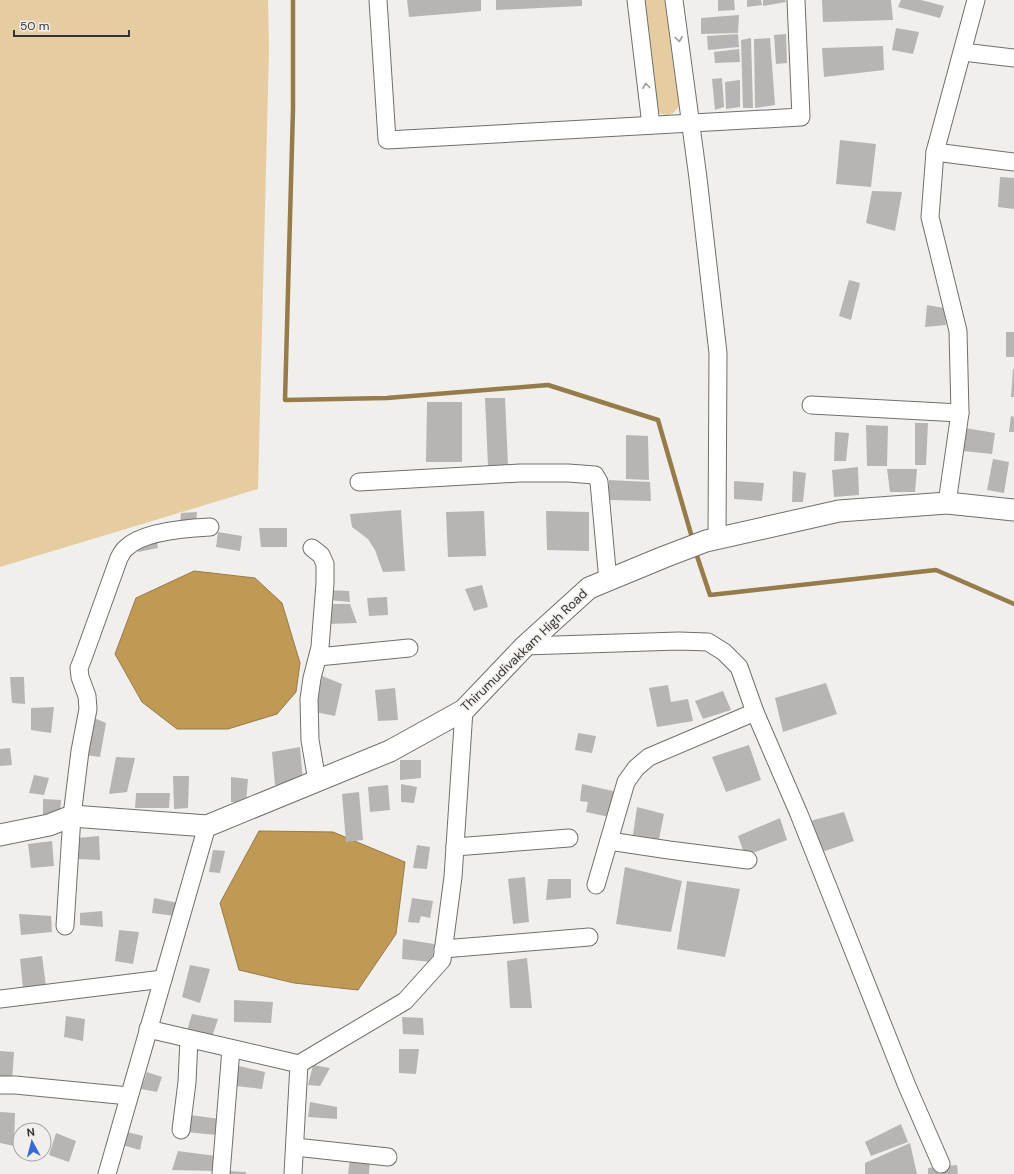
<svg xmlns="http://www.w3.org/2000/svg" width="1014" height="1174" viewBox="0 0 1014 1174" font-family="'DM Sans',sans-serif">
<rect width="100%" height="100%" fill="#f1efeb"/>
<!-- green -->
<g fill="#e6cca1">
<path d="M0 0H268L269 49 258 489 0 567Z"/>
<path d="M642 0H666L679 106C673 117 662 118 655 108Z"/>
</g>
<!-- water -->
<g fill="#c09955" stroke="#967b4b">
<path d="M194 571 255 578 282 603 300 663 296 692 277 714 228 729H177L142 702 115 654 136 598Z"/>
<path d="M259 831 333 832 405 862 396 934 358 990 294 983 239 970 220 903Z"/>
</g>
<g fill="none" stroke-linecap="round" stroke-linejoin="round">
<!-- stream -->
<g stroke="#967b4b" stroke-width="4.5">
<path d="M293 0V109L285 400 387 398 548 385 658 420 693 541"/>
<path d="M695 550 710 595 936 570 1014 604"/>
</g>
</g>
<!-- building -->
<g fill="#b7b5b2">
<path d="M407 0H481V11L409 17Z"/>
<path d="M496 0H582V6L496 10Z"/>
<path d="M718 0H734L735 10 718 11Z"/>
<path d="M747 0H761L762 5 747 7Z"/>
<path d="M763 0H785L786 2 763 6Z"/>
<path d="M822 0H891L893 20 823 22Z"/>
<path d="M901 0H921L944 6 940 18 898 7Z"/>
<path d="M739 15 738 33 701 34V18Z"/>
<path d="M896 28 919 32 913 54 892 50Z"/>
<path d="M738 34 739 47 708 50 707 36Z"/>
<path d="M786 34 787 63 776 64 774 35Z"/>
<path d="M751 38 753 108H743L741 40Z"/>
<path d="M770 38 775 105 755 108 754 39Z"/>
<path d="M883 46 884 70 824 77 822 48Z"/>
<path d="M739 49 740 62 715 63 714 52Z"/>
<path d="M722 78 724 107 715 110 712 79Z"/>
<path d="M740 80V107L726 109 725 82Z"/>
<path d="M840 140 876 144 871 187 836 184Z"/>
<path d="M1000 177 1014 178V209L998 207Z"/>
<path d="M872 191 902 192 895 231 866 223Z"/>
<path d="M849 280 860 283 851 320 839 316Z"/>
<path d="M927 305 944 308 946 325 925 327Z"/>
<rect x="1006" y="332" width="8" height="25"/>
<path d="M1013 369H1014V397H1011Z"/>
<path d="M485 398H505L508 465 488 466Z"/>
<path d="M427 402H462V462H426Z"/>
<path d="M1011 416 1014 417V432H1009Z"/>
<path d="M915 423H928L926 465H915Z"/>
<path d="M866 425 888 426 887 466H867Z"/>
<path d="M965 428 995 433 992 454 963 451Z"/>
<path d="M835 432 849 433 846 461H834Z"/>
<path d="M626 435 648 436 649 480 626 479Z"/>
<path d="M993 459 1009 462 1004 493 987 490Z"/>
<path d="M858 467 859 495 834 497 832 470Z"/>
<path d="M887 469H917L915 492H890Z"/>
<path d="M793 471 806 473 803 502H792Z"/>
<path d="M609 480 650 482 651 501 608 500Z"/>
<path d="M734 481 764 483 762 501 734 499Z"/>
<path d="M401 510 405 571 383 572 375 550 368 539 352 527 350 514Z"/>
<path d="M484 511 486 556 448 557 446 512Z"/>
<path d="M546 511 589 512V551L547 550Z"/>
<path d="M197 512 196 524H180L181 513Z"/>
<path d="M259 528H287V547H261Z"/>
<path d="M218 532 242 536 240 551 216 547Z"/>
<path d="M157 543 158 548 138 552 139 547Z"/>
<path d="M482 585 488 607 474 611 465 589Z"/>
<path d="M327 590 349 591 350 602 328 600Z"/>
<path d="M387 597 388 615 369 616 367 598Z"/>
<path d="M329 604H350L357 623 328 624Z"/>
<path d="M322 676 342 684 335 716 315 712Z"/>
<path d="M10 677H24L25 704 12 703Z"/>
<path d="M826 683 837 714 783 732 775 698Z"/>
<path d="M668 685 671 702 688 699 693 721 657 727 649 688Z"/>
<path d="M395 688 398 720 378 721 375 690Z"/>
<path d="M723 691 731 710 703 719 695 701Z"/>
<path d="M54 707 51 733 31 730V708Z"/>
<path d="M94 718 106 723 100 757 86 755Z"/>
<path d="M578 733 596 736 592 753 575 750Z"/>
<path d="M749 745 761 780 726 792 712 757Z"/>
<path d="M300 747 303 781 275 785 272 752Z"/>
<path d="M10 748 12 765 0 766V749Z"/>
<path d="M116 757 135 758 127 792 109 794Z"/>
<path d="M400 760H421V778L400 780Z"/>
<path d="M34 775 49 778 44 795 29 793Z"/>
<path d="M173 776H189L188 808 174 809Z"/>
<path d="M231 777 248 779 246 803 231 802Z"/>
<path d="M401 784 417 787 414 803 401 802Z"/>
<path d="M582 784 617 792 614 818 586 812 588 802 580 801Z"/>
<path d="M388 785 390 810 370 812 368 787Z"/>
<path d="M359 792 363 840 346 842 342 794Z"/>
<path d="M136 793H170L169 808H135Z"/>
<path d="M43 799 61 800 60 818 43 819Z"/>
<path d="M637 807 664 814 659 839 633 835Z"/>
<path d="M844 812 854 841 822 852 810 821Z"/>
<path d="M780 818 787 840 745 856 738 836Z"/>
<path d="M99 836 100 860 78 859 77 838Z"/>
<path d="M52 841 54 866 31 868 28 844Z"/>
<path d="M417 845 430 847 427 869 413 868Z"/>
<path d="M213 850 225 851 220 873 209 872Z"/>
<path d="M625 867 682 881 671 932 616 924Z"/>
<path d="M525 877 529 922 513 924 508 879Z"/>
<path d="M548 879H571V898L546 900Z"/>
<path d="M687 881 740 889 725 957 677 949Z"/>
<path d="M154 898 178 903 175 916 152 913Z"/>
<path d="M412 898 433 901 430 918 421 916 419 923 408 922Z"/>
<path d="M102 911 103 927 80 925V913Z"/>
<path d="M19 914 51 916 52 932 21 935Z"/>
<path d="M119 930 139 932 133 964 115 961Z"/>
<path d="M403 939 434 944 432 962 402 959Z"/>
<path d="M42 956 46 986 23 988 20 959Z"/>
<path d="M527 958 532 1008H510L507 961Z"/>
<path d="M190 965 210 969 200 1003 182 997Z"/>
<path d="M234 1000 273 1002 271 1023 234 1022Z"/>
<path d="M192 1014 218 1019 212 1037 186 1034Z"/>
<path d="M66 1016 85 1019 83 1041 64 1037Z"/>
<path d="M402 1017 423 1018 424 1035 403 1034Z"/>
<path d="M399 1049H419L416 1074 399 1073Z"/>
<path d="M0 1051 14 1052 12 1081H0Z"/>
<path d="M313 1065 330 1068 320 1086 308 1085Z"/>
<path d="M239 1066 265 1072 262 1089 236 1086Z"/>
<path d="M147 1072 162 1077 157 1092 141 1089Z"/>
<path d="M310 1102 337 1107V1119L308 1117Z"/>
<path d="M0 1112 15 1113 14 1146 0 1143Z"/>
<path d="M190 1115 220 1119 216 1135 186 1132Z"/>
<path d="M901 1124 908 1142 871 1156 865 1142Z"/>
<path d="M127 1132 143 1136 140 1150 122 1145Z"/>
<path d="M56 1133 76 1141 69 1162 49 1155Z"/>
<path d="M910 1143 917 1174H865V1163Z"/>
<path d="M178 1151 216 1156 215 1171 172 1170Z"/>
<path d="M350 1158 370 1161 369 1174H348Z"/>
<path d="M957 1165 958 1174H928V1168Z"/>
<path d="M229 1171 246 1172V1174H228Z"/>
</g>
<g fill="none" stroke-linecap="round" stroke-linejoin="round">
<!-- minor casing -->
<g stroke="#716f6c" stroke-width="19">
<g id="minor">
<path d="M378 0 387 140 801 117 796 0"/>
<path d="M636 0 651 125"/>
<path d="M674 0 698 178 718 353 717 539"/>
<path d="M963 52 1014 58"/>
<path d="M935 152 1014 162"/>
<path d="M811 405 960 413"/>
<path d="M359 482 520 473H568L595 475 599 482 608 581"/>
<path d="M947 503 960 413 958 331 930 217 935 152 976 0"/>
<path d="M312 548 321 555 325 564V583L320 647 312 678 309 699 310 740 317 781"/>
<path d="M525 646 679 641 708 642 724 652 739 667 755 712 799 814 907 1086 941 1164"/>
<path d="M318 657 409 648"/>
<path d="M609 841 669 850 748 860"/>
<path d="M455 847 569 838"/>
<path d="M596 885 626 782 636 768 649 757 755 712"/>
<path d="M65 926 72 816 80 751 88 709 87 696 80 677 79 668 83 658 119 558C121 555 123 550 126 548 143 531 188 528 210 527"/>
<path d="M443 949 589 937"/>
<path d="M0 999 163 979"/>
<path d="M148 1029 299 1064 293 1174"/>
<path d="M299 1064 405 1001 442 960 453 877 464 710"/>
<path d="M0 1085H15L129 1096"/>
<path d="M181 1130 187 1082 189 1039"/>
<path d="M295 1147 388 1157"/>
<path d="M107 1174 207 826"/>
<path d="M221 1174 231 1049"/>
</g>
</g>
<!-- tertiary casing -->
<g stroke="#716f6c" stroke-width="23">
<path id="tertiary" d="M0 835 49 825 72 816 207 826 390 751 464 710 525 646 589 588 664 557 706 541 839 511 947 503 1014 510"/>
</g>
<!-- minor -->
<use href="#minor" stroke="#fff" stroke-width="17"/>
<!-- tertiary -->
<use href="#tertiary" stroke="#fff" stroke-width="21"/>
</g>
<!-- one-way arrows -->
<defs><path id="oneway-chevron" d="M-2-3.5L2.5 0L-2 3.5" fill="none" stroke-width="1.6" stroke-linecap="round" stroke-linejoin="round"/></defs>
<g stroke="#9a9a99">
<use href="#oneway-chevron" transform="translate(679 39) rotate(83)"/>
<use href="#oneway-chevron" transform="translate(646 86) rotate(-97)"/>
</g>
<g text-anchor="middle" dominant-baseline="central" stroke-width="3" stroke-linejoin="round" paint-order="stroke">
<!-- street labels -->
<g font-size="13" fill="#353433" stroke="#f1efeb">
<text transform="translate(524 650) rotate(-44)">Thirumudivakkam High Road</text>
</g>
</g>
<!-- north arrow -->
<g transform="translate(32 1142) rotate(353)"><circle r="19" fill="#f1efeb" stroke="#a6a4a1"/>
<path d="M0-3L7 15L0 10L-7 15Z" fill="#3769d9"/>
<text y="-6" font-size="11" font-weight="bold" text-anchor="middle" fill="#353433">N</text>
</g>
<!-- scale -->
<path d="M14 30v6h115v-6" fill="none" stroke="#353433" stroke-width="2"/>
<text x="20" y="30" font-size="12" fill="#353433" stroke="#f1efeb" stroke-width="3" paint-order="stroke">50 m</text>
</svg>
